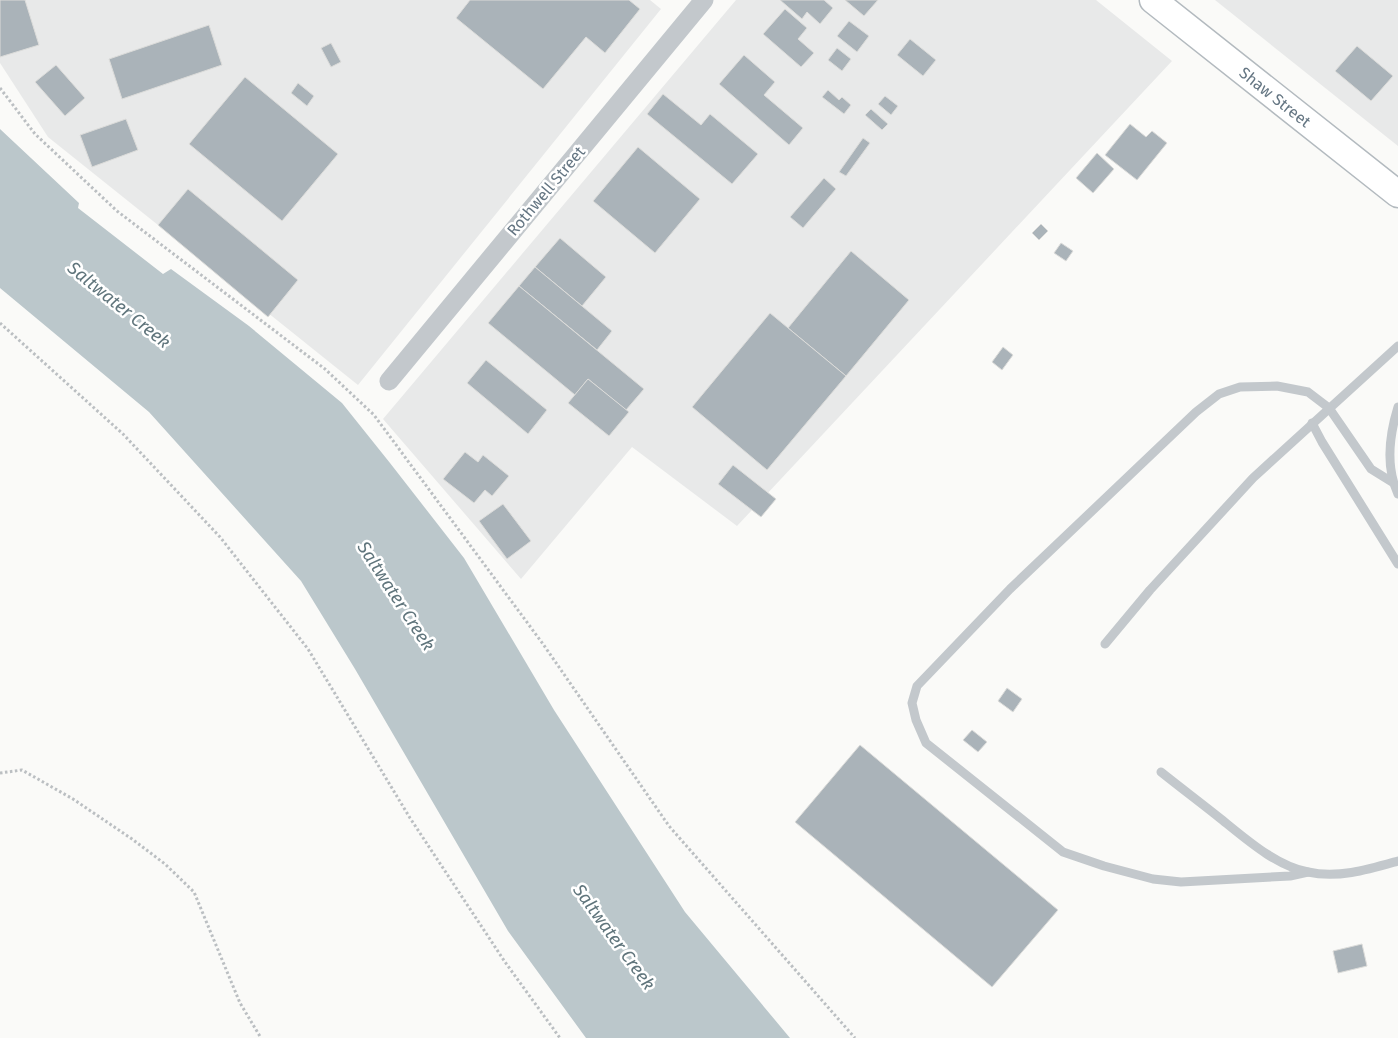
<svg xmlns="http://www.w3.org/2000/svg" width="1398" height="1038" viewBox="0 0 1398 1038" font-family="'Fira Sans',sans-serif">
<rect width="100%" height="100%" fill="#fafaf8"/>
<!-- built -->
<g fill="#e8e9e9">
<path d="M0 0H650L661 9 358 385 48 137 0 63Z"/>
<path d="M736 0H1096L1172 61 737 526 632 447 521 579 383 419Z"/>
<path d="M1215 0H1398V146Z"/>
</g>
<!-- water -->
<path fill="#bbc7cb" d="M0 129 79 203 78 208 163 274 171 269 249 326 342 403 390 463 464 558 554 710 685 912 790 1038H586L508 931 355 669 301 581 149 412 0 288Z"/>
<!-- building -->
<g fill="#aab3b9" stroke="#dcdcda">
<path d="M0 0H25L39 45 0 57Z"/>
<path d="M470 0H629L640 9 605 53 586 37 543 89 456 18Z"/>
<path d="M780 0H824L833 8 820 24 807 12 802 19Z"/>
<path d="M845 0H878L864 16Z"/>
<path d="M785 9 807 28 798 39 814 53 801 67 763 34Z"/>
<path d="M849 21 869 36 857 52 837 36Z"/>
<path d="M209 25 222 65 122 99 109 59Z"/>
<path d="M910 39 936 60 923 76 897 55Z"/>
<path d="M331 43 341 62 331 67 321 48Z"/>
<path d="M1357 46 1393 76 1371 101 1335 71Z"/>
<path d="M837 48 851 59 842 71 828 60Z"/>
<path d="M744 55 775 82 764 95 803 128 789 145 719 84Z"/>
<path d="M56 65 85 98 65 116 35 82Z"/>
<path d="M245 77 338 154 282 221 189 144Z"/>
<path d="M298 83 314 96 307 106 291 93Z"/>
<path d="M828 90 839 100 842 97 851 105 844 114 822 97Z"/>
<path d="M663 94 701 125 710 114 758 154 732 184 647 114Z"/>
<path d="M885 96 898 106 891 115 878 104Z"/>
<path d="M871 109 888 124 882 130 865 115Z"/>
<path d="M126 119 138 150 92 167 80 135Z"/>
<path d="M1130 124 1146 137 1152 131 1167 143 1137 180 1105 155Z"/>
<path d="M863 138 870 143 846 176 839 172Z"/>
<path d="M638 147 700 199 655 253 593 201Z"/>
<path d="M1097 153 1114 169 1093 193 1076 178Z"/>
<path d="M824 178 836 189 803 228 790 217Z"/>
<path d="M188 189 298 280 268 317 158 225Z"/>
<path d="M1041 224 1048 231 1039 240 1032 233Z"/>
<path d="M560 238 606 277 582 306 535 267Z"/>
<path d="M1061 243 1073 251 1066 261 1054 253Z"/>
<path d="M851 251 909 300 846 376 788 328Z"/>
<path d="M535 267 612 331 597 350 519 286Z"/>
<path d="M519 286 644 389 626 410 588 379 575 395 488 323Z"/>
<path d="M770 313 846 376 767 470 692 407Z"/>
<path d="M1003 347 1013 355 1002 370 992 362Z"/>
<path d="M486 360 547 410 528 434 467 383Z"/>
<path d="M588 379 629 412 609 436 568 403Z"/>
<path d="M465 452 478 462 483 455 509 476 492 496 485 490 474 503 443 479Z"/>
<path d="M733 465 776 499 761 517 718 484Z"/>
<path d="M503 504 531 541 507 559 479 521Z"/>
<path d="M1007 688 1022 699 1013 712 998 701Z"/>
<path d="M972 730 987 742 978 752 963 740Z"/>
<path d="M860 745 1058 910 992 987 795 822Z"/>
<path d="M1362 944 1367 966 1338 973 1333 951Z"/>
</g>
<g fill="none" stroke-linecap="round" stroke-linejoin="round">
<!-- secondary casing -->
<g stroke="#b3babf" stroke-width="29">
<g id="secondary">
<path id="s1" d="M1153 0 1398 194"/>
</g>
</g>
<!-- path -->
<g stroke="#bbbfc2" stroke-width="3" stroke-dasharray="2.5 2.5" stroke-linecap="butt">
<path d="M0 88 35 134 117 211 325 369 374 415 543 644 669 826 855 1038"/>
<path d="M0 323 123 434 220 537 308 649 410 818 505 962 560 1038"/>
<path d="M0 773 22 770 73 799 132 839 165 864 194 892 240 1003 261 1038"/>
</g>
<!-- lane -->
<g stroke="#c3c8cc" stroke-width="9">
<path d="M1398 407C1389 436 1385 466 1398 494"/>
<path d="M1312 423 1322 442 1398 564"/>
<path d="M1105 644 1150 590 1253 478 1398 346"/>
<path d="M1161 772C1181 788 1201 803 1221 819 1246 839 1276 866 1308 872 1338 879 1370 869 1398 861"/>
<path d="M1308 872 1290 876 1181 882 1153 879 1104 866 1063 852 926 743 916 720 912 703 917 686 1010 589 1196 412 1219 394 1240 387 1277 386 1308 392 1329 408 1371 469 1392 482"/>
</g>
<!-- street -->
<path stroke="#c3c8cc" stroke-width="19" d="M389 381 704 0"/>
<!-- secondary -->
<use href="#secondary" stroke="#fff" stroke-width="26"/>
</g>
<g text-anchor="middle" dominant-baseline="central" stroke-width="5" stroke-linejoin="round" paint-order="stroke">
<!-- street labels -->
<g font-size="16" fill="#657683" stroke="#fff">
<text stroke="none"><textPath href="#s1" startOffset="156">Shaw Street</textPath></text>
<text transform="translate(546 191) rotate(-50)">Rothwell Street</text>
</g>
<!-- water labels -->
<g font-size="18" font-style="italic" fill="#60757c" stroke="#fff">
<text transform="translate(119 305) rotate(39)">Saltwater Creek</text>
<text transform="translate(396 596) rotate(57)">Saltwater Creek</text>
<text transform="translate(614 937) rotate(54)">Saltwater Creek</text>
</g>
</g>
</svg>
